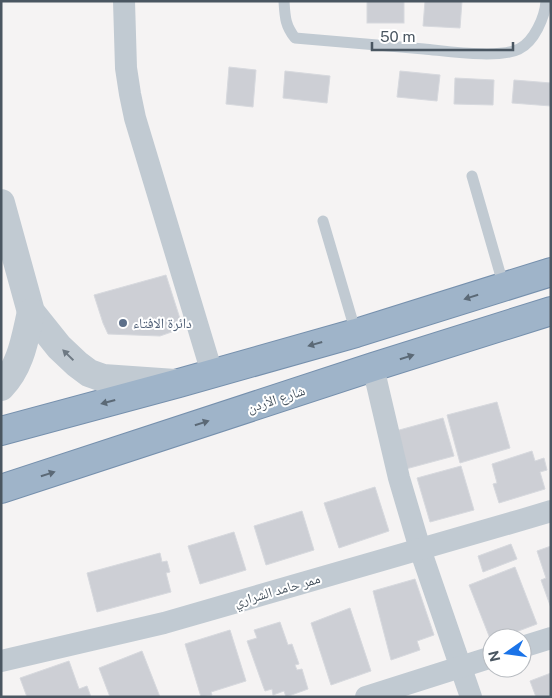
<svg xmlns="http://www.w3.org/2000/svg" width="552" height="698" viewBox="0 0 552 698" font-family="'Public Sans','Noto Naskh Arabic',sans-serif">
<rect width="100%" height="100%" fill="#f5f3f3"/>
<!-- building -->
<g fill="#cdcfd5" stroke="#d7d9de">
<rect x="367" y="1" width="37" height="22"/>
<path d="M425 1H462L460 28 423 26Z"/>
<path d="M229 67 256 70 253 107 226 104Z"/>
<path d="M285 71 330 76 327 103 283 98Z"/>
<path d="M400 71 440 75 437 101 397 97Z"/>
<path d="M455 78 494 80 493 105 454 104Z"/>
<path d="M514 80 551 83V106L512 103Z"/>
<path d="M166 275 183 328 160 336 108 334 103 323 94 295Z"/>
<path d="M497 402 510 448 460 463 447 415Z"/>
<path d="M443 418 454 456 402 470 392 432Z"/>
<path d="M532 451 535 461 544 458 547 470 540 472 545 489 499 503 493 484 497 483 492 464Z"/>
<path d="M461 466 474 510 430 522 417 478Z"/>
<path d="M375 487 389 531 339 548 324 503Z"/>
<path d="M302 511 314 550 266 565 254 526Z"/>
<path d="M234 532 246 570 200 584 188 546Z"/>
<path d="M511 544 517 559 483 572 478 556Z"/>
<path d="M551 546V608L541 580 546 578 537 551Z"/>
<path d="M160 553 162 562 167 561 170 572 166 573 171 592 97 612 87 573Z"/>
<path d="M515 567 537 624 500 638H492V641H491L469 585Z"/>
<path d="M415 579 434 635 417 641 420 650 391 660 373 591Z"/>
<path d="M350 608 371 671 331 685 311 623Z"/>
<path d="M280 622 288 645 292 644 299 664 295 665 297 670 302 669 308 689 286 697 284 691 273 695 272 689 265 691 263 686 247 641 257 638 254 630Z"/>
<path d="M230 630 246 681 211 692 212 695 201 697 185 644Z"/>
<path d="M142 651 160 697H110L99 668Z"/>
<path d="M69 661 79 689 87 686 91 697H27L20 678Z"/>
<path d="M551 673V697H536L530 681Z"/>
</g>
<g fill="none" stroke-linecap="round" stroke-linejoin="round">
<!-- trunk casing -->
<g stroke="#7690ad" stroke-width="30">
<g id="trunk">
<path d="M1 431 179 383 356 333 551 272"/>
<path d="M1 489 373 367 551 311"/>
</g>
</g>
<!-- service -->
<g stroke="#c1cad2" stroke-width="11">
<path d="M284 1C285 17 285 25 295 38 338 42 381 45 424 49 447 51 499 59 519 49 534 42 545 17 546 1"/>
<path d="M472 176 504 287"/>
<path d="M323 221 356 333"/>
</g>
<!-- minor -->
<g stroke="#c1cad2" stroke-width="22">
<path d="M124 1 126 68 130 94 135 118 212 373"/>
<path d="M373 367 399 478 420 549 471 697"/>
<path d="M522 647 551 638"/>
<path d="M1 661 164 623 521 520 551 511"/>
<path d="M366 697 492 657"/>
</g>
<!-- tertiary -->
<g stroke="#c1cad2" stroke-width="28">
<path d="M1 203 31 312 59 347 77 364 89 373 103 378 175 383"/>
<path d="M1 387C21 367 25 338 31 312"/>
</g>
<!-- trunk -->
<use href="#trunk" stroke="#9fb4c9" stroke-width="28"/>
</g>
<!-- one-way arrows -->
<defs><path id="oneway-solid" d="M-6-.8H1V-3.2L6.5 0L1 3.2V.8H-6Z" transform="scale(1.25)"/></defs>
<g fill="#5b6976">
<use href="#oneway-solid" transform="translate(471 297) rotate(163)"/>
<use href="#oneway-solid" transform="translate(315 344) rotate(164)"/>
<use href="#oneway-solid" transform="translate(407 357) rotate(-18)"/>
<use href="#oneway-solid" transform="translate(108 402) rotate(165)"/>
<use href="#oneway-solid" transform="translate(202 423) rotate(-18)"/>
<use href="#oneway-solid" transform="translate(48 474) rotate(-18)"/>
</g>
<use fill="#6e7983" href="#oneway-solid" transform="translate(68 355) rotate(-136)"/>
<!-- markers -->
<circle fill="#5c6f8a" stroke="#fff" stroke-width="2" cx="123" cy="323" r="5"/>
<g text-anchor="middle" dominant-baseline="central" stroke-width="4" stroke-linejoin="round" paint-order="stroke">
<!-- service labels -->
<g font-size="14" fill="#4e5e75" stroke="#fff" text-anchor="start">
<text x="133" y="323">دائرة الافتاء</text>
</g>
<!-- street labels -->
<g font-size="14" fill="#4a5661" stroke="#fff">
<text transform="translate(276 399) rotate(-18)">شارع الأردن</text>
<text transform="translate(277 590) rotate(-16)">ممر حامد الشراري</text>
</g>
</g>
<!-- border -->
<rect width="552" height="698" fill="none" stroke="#4a5661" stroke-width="5"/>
<!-- north arrow -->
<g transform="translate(507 653) rotate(256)"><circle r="24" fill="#ffffff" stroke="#b7bbc0"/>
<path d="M0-4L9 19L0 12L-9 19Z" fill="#1a73e8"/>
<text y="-8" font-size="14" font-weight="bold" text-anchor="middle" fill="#4a5661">N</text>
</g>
<!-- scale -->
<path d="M372 42v8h141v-8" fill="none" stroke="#4a5661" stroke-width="2.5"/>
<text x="380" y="42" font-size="15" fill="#4a5661" stroke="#ffffff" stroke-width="4" paint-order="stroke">50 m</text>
</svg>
